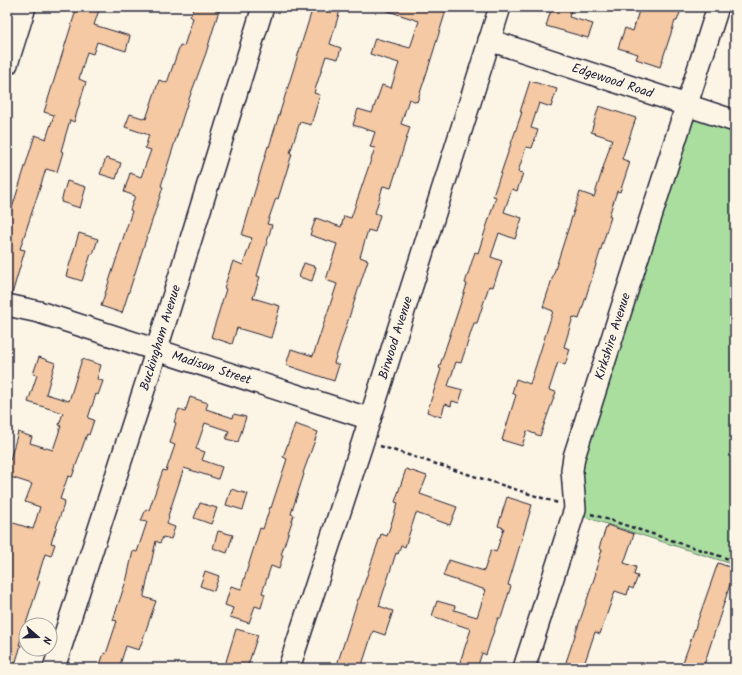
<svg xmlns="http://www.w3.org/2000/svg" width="742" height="675" viewBox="0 0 742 675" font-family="Kalam,sans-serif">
<rect width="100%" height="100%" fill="#fcf5e5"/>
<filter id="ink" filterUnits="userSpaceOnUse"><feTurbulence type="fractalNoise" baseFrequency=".025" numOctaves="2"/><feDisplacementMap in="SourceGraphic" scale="8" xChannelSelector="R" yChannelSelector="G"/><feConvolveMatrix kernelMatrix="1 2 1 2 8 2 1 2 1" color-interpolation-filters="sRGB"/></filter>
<g filter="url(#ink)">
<!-- green -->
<path fill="#aade9f" stroke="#66806d" d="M702 120 735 131V565L585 517 579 469 689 121Z"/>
<!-- building -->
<g fill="#f4c9a3" stroke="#22223b">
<path d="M77 7H100L94 25 130 36 126 51 97 42 93 54 87 52 79 79 86 82 74 122 70 120 61 151 63 152 57 172 46 169 20 249 25 250 12 294 7 293V224L35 135 46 139 54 115 44 112Z"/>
<path d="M194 7H220L206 53 186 107 161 186 163 187 122 313 101 306 132 211 130 210 135 196 124 192 130 173 141 177 151 150 145 148 149 135 125 127 130 114 146 119 159 80 167 83 180 45 184 46 193 18 190 17Z"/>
<path d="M313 7H341L330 44 341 48 338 59 326 56 314 93 320 95 311 125 300 122 290 153 292 154 278 199 276 198 267 224 272 225 257 276 260 277 253 298 280 306 271 338 237 328 232 344 211 337 226 289 224 288 233 261 243 265 252 238 242 235 268 146 269 147Z"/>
<path d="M385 7H447L428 69 417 102 409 99 401 124 410 127 391 188 383 186 375 213 380 215 375 232 368 230 360 257 368 260 334 363 339 365 334 381 286 365 291 349 313 356 337 284 326 280 337 244 310 235 316 218 341 227 344 216 351 218 375 148 370 147 375 132 353 125 358 109 372 113 382 85 391 88 399 63 370 54 375 38 410 48 419 21 385 10Z"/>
<path d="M552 7H572L569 17 593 24 588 38 546 26Z"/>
<path d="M640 7H682L677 21H675L660 67 636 59 638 54 618 48 625 28 633 31Z"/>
<path d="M530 81 557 89 551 107 539 103 531 128 538 130 532 148 526 147 518 172 523 173 517 191 512 189 504 212 522 218 515 239 499 233 491 257 502 261 493 287 489 286 477 323H474L461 363 456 362 448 386 463 390 459 403 452 401 451 406 445 404 441 417 427 412 441 369 439 368 467 284 465 283 475 252 478 253 496 197 493 196 522 112H520Z"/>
<path d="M599 106 636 118 622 159 630 162 620 192 617 191 609 216 611 217 579 319 573 317 564 347 570 349 565 365 558 362 549 390 556 392 540 436 527 431 522 446 502 440 516 395 512 393 516 379 530 384 553 311 543 307 580 192 594 197 612 139 591 132Z"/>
<path d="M106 158 121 163 116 179 100 174Z"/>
<path d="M67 181 86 187 80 208 61 202Z"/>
<path d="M79 233 98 239 93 254H91L82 281 66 276Z"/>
<path d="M304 263 316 267 312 281 299 277Z"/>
<path d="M39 357 55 363 46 394 69 401 82 359 101 365 97 379 103 381 98 395 96 394 88 418 94 420 89 435 87 434 72 477 68 476 60 499 65 501 51 543 55 544 51 556 45 554 37 580 40 581 19 645H21L14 668H7V614L12 600 7 599V521L33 529 40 507 25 502 32 484 7 476V460H10L18 432 32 437 30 443 53 450 61 426 59 425 63 413 28 402 37 375 33 374Z"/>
<path d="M190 397 208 403 206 409 233 418 234 414 246 417 238 442 226 439 229 431 205 423 196 449 205 452 202 460 222 467 218 479 184 468 168 516 169 517 167 524 175 527 171 539 163 537 160 543 156 541 144 595V597L156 601 139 650 126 646 119 668H99L104 653 106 654 117 621 113 620 127 578 133 551 137 552 147 522 141 521 146 509 149 510 163 470 166 471 175 445 170 443 176 423 174 422 179 409 185 412Z"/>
<path d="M295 424 318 432 303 473 304 474 291 514 294 515 281 555H283L279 569 271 566 262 593 265 594 261 608 255 606 249 623 230 617 233 608 225 605 231 586 241 589 260 528 263 529 270 507 271 508 287 459 283 457Z"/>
<path d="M406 469 427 476 420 494 457 507 450 525 416 513 405 547 401 545 398 554 396 553 379 606 393 611 385 635 373 631 361 668H336L358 599H359L381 534 387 536 398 503 395 502Z"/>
<path d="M231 489 248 494 243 510 226 505Z"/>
<path d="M507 497 532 505 508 585 511 586 501 618H498L486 655 482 653 477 668H458L471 629 432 616 437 601 455 606 454 610 477 617 486 590 443 576 449 560 484 571 491 550 496 552 504 528 498 526Z"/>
<path d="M200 503 217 508 211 524 194 518Z"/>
<path d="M607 525 634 534 624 563 636 567 634 575 638 576 633 589 629 587 627 595 615 591 600 634 595 632 583 668H564L596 573 595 572 602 550 599 548Z"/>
<path d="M218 531 233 535 227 553 213 548Z"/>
<path d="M718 563 735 569 703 668H681Z"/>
<path d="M205 571 219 576 214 591 200 586Z"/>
<path d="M236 629 258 635 247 668H224Z"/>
</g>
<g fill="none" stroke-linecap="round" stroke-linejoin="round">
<!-- minor casing -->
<g stroke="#22223b" stroke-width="24">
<g id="minor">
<path id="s1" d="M489 40 735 121"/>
<path d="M7 64 25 7"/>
<path id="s2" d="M7 305 39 312 370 419"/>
<path id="s3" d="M54 668 150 371 263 7"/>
<path id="s4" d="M289 668 363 441 500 7"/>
<path id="s5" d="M524 668 575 509 572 470 574 457 718 7"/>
</g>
</g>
<!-- path -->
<g stroke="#22223b" stroke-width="2.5" stroke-dasharray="4 3" stroke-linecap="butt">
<path d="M380 446 558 503"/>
<path d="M591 514 735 561"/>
</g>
<!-- minor -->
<use href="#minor" stroke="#fcf5e5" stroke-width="21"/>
</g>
</g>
<g text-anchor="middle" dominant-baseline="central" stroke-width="4" stroke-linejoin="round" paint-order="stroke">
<!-- street labels -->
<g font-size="13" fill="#22223b" stroke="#fcf5e5">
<text stroke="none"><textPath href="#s1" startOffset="130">Edgewood Road</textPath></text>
<text stroke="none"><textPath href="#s5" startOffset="346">Kirkshire Avenue</textPath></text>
<text stroke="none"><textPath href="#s3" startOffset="347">Buckingham Avenue</textPath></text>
<text stroke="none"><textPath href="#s4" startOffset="347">Birwood Avenue</textPath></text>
<text stroke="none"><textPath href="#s2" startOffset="214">Madison Street</textPath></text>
</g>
</g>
<!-- margin -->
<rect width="742" height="675" fill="none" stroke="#fcf5e5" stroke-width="24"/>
<rect x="12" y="12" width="718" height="651" fill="none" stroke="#22223b" stroke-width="1.5" filter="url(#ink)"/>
<!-- north arrow -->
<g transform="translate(38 637) rotate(110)"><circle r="19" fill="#fcf5e5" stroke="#a5a1a1"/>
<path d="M0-3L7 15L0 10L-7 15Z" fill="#22223b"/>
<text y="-6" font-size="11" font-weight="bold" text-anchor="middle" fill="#22223b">N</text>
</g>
</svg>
